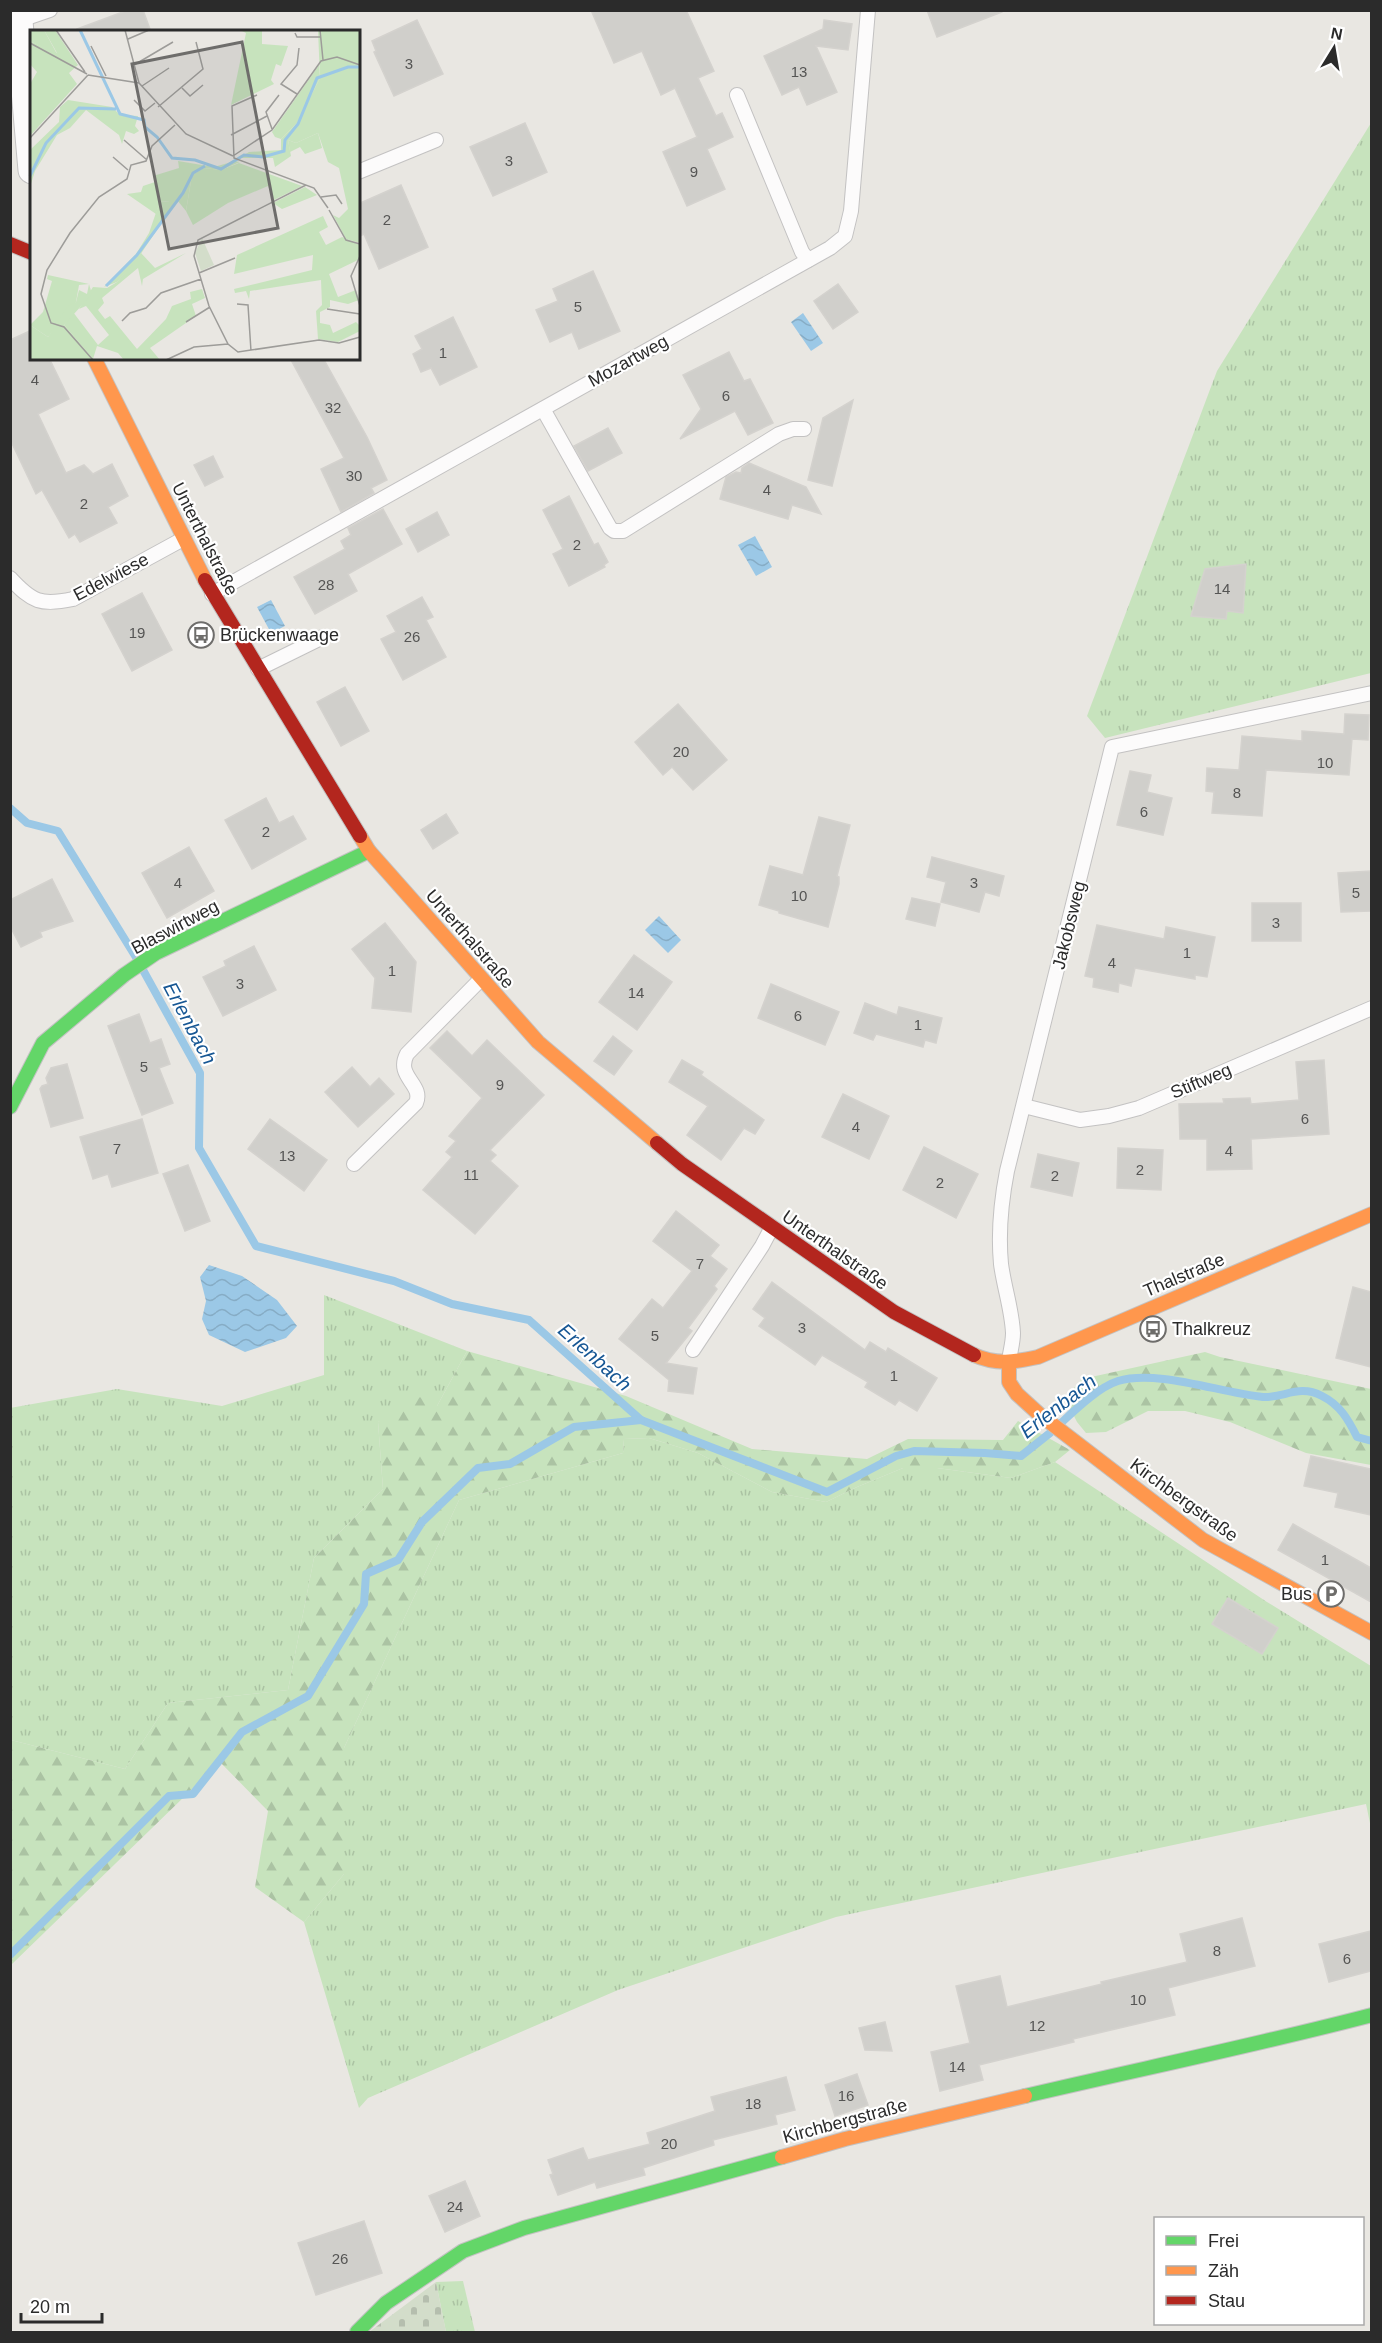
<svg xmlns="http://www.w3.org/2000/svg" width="1382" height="2343" viewBox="0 0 1382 2343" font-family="Helvetica,sans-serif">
<defs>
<pattern id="grass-tufts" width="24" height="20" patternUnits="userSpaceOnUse" patternTransform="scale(1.5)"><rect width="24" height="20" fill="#c7e3bd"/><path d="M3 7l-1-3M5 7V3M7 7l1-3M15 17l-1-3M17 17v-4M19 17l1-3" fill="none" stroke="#abc3a3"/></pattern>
<pattern id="forest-firs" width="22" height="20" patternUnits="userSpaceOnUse" patternTransform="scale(1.5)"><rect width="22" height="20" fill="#c7e3bd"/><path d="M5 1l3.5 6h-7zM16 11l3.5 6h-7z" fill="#abc3a3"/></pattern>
<pattern id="cemetery-stones" width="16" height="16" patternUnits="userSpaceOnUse" patternTransform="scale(1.5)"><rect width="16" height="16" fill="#d3ddca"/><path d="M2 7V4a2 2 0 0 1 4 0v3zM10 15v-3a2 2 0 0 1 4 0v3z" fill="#b5beae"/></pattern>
<pattern id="water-waves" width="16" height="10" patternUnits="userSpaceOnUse" patternTransform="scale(1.5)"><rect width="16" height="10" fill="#9bc8e6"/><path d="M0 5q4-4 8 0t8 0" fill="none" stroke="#86acc5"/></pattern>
</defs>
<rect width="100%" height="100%" fill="#e9e7e2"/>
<!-- grass -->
<g fill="url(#grass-tufts)">
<path d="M1371 123V673L1105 738 1087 716 1217 371Z"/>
<path d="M324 1295 467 1351 437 1406 378 1422 383 1489 314 1558 288 1690 168 1703 125 1769 11 1740 10 1408 117 1389 222 1406 324 1375Z"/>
<path d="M649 1438 698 1453 772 1492 826 1502 857 1487 903 1468H937L1011 1478 1055 1462 1267 1602 1371 1666V1828L1366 1804 836 1917 618 1990 368 2098 359 2108 304 1922 344 1874V1748L459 1500 623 1453 624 1439Z"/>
<path d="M463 2281 475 2332H446L436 2282Z"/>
</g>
<!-- forest -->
<g fill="url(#forest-firs)">
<path d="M467 1351 626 1396 752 1449 867 1459 908 1439 1003 1440 1018 1421 1070 1450 1055 1462 1011 1478 937 1468H903L857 1487 826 1502 772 1492 698 1453 649 1438 624 1439 623 1453 459 1500 344 1748V1874L304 1922 255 1887 268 1811 220 1762 11 1965V1740L125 1769 168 1703 288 1690 314 1558 383 1489 378 1422 420 1397 437 1406Z"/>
<path d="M1205 1352 1220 1357 1371 1389V1465L1306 1453 1230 1422 1185 1411H1148L1106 1432 1086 1433 1077 1422 1067 1402 1074 1388 1082 1379Z"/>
</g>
<!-- cemetery -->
<path fill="url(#cemetery-stones)" d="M436 2282 446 2332H369Z"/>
<!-- water -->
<g fill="url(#water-waves)">
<path d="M803 313 823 343 811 351 791 322Z"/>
<path d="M755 536 772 567 756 576 738 545Z"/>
<path d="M271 600 285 626 271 633 257 607Z"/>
<path d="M659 916 681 940 668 953 645 930Z"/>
<path d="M209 1265 242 1276 277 1300 297 1326 286 1338 245 1352 209 1335 202 1319 206 1301 200 1277Z"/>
</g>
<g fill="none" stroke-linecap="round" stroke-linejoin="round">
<!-- stream -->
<g stroke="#9bc8e6" stroke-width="8">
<path d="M10 808 27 823 58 831 137 959"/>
<path d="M143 970 200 1073 199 1148 256 1246 394 1281 452 1304 529 1320 641 1420 827 1492 896 1456 914 1451 985 1453 1021 1456 1050 1433"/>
<path d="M1062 1422C1076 1409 1099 1387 1118 1381 1157 1369 1221 1393 1263 1397 1284 1398 1299 1384 1322 1396 1340 1405 1348 1419 1357 1437L1372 1441"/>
<path d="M10 1955 169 1796 193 1794 242 1732 308 1696 364 1604 366 1574 398 1560 422 1522 478 1468 510 1464 574 1427 641 1420"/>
</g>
</g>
<!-- building -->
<g fill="#d0cfcb" stroke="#d4d2ce" stroke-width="1.5">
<path d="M128 10H143L151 32H78L77 29Z"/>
<path d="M591 10H686L714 71 698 78 716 116 722 113 733 137 707 149 725 189 687 206 663 152 697 137 675 88 661 95 642 51 614 63Z"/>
<path d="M927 10H1002V12L937 37Z"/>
<path d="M417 20 443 74 394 96 374 52 376 51 372 41Z"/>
<path d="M824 20 852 24 848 50 816 46 837 92 807 105 799 87 782 95 764 56 823 29Z"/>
<path d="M525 123 547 172 493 196 470 147Z"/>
<path d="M401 185 428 247 379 269 364 234 358 237V204Z"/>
<path d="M593 271 620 331 579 349 572 332 550 342 536 310 558 301 553 289Z"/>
<path d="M838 284 858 312 833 329 814 301Z"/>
<path d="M453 317 477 367 440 385 431 368 421 372 413 354 422 349 415 336Z"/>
<path d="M32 330V358H49L69 399 38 414 66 473 84 465 93 474 112 464 128 496 108 507 117 523 80 542 75 534 69 538 42 490 36 494 10 439V340Z"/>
<path d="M729 352 744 381 750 379 773 423 748 435 735 411 680 439 701 409 683 375Z"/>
<path d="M290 358H323L367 437 387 480 371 488 374 493 341 512 321 469 344 458Z"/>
<path d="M853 400 832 486 808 480 823 418Z"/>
<path d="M608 428 622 453 588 471 574 446Z"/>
<path d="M213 456 223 477 205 486 194 465Z"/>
<path d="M749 463 806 487 821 514 792 505 788 519 720 499 726 477 736 472 741 473 742 468Z"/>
<path d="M569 496 594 545 598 543 608 562 604 565 605 567 569 586 553 554 563 549 543 510Z"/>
<path d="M383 509 402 544 348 574 357 591 315 614 294 577 345 549 341 541 351 535 348 528Z"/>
<path d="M437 512 449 535 418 552 406 529Z"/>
<path d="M1246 564 1243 613 1227 611 1226 619 1191 616 1205 569Z"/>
<path d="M142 593 172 650 132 671 102 614Z"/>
<path d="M422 597 433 617 426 620 446 657 403 680 381 639 396 632 387 616Z"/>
<path d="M345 687 369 731 341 746 317 702Z"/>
<path d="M678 704 727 760 693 790 672 767 663 775 635 742Z"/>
<path d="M1345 714 1369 715 1368 740 1352 739 1349 775 1266 770 1262 816 1212 813 1214 792 1206 791 1207 768 1239 770 1242 736 1302 741V731L1344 734Z"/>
<path d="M1130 771 1151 775 1147 792 1172 798 1163 835 1117 825Z"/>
<path d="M266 798 279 823 293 816 306 839 252 869 225 820Z"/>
<path d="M446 814 458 833 433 849 421 830Z"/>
<path d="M819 817 850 825 837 876 839 877V884L828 927 779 913V911L759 905 770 866 803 875Z"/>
<path d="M189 847 214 891 167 918 142 873Z"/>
<path d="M932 857 1004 876 999 896 985 892 979 912 941 902 946 882 927 877Z"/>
<path d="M1371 871V911L1341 912 1338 873Z"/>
<path d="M52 879 73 921 40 932 42 937 21 947 10 926V900Z"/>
<path d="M912 898 940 904 935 926 906 919Z"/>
<rect x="1252" y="903" width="49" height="38"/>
<path d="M385 923 416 962 411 1012 372 1008 375 978 352 949Z"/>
<path d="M1097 925 1164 939 1166 927 1215 937 1207 977 1195 975V979L1135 968 1131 986 1119 983 1118 992 1093 987 1094 978 1085 976Z"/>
<path d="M254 946 276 990 223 1016 203 977 226 966 224 961Z"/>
<path d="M634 955 672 982 637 1030 599 1002Z"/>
<path d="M771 984 839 1012 825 1045 758 1018Z"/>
<path d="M865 1003 897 1015 899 1007 942 1018 936 1043 925 1040 923 1047 876 1034 873 1040 854 1033Z"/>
<path d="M139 1014 150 1043 161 1039 170 1064 159 1068 173 1103 142 1115 108 1026Z"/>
<path d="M447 1031 472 1056 487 1040 544 1095 490 1150 496 1155 490 1161 518 1186 475 1234 423 1190 452 1157 446 1152 456 1141 449 1136 482 1098 430 1048Z"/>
<path d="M613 1036 632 1051 614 1075 594 1061Z"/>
<path d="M682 1060 703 1072 701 1075 764 1120 755 1134 744 1128 721 1160 687 1135 708 1106 669 1082Z"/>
<path d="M1324 1060 1329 1134 1251 1139 1252 1169 1207 1170V1139H1180L1179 1104 1224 1103 1223 1099 1250 1098 1251 1104 1299 1100 1296 1062Z"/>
<path d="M67 1064 83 1118 51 1127 40 1089 42 1086 48 1084 46 1078 51 1068Z"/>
<path d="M352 1067 370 1087 379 1078 394 1094 358 1127 325 1092Z"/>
<path d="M843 1094 889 1116 869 1159 822 1137Z"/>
<path d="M142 1119 158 1173 112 1187 108 1174 93 1179 80 1137Z"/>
<path d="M270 1119 327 1160 304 1191 248 1149Z"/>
<path d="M924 1147 978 1174 956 1218 903 1190Z"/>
<path d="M1118 1148 1163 1150 1161 1190 1117 1188Z"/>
<path d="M1038 1154 1079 1163 1072 1196 1031 1187Z"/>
<path d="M188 1165 210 1221 185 1231 163 1174Z"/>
<path d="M676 1211 719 1245 710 1256 727 1269 714 1286 717 1289 688 1328 692 1331 666 1363 697 1368 693 1394 668 1391 669 1380 619 1339 652 1299 663 1308 692 1271 653 1241Z"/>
<path d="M772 1282 865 1350 870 1342 886 1352 888 1348 937 1378 917 1411 899 1400 895 1405 865 1387 868 1382 822 1355 815 1365 759 1326 765 1318 753 1309Z"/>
<path d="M1353 1287 1371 1292V1367L1336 1358Z"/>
<path d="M1311 1456 1371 1469V1515L1335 1507 1338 1493 1304 1486Z"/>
<path d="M1293 1524 1371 1568V1602L1278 1550Z"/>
<path d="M1228 1598 1278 1628 1262 1654 1212 1624Z"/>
<path d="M1242 1918 1255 1966 1168 1988 1175 2015 1073 2039 1074 2042 979 2065 983 2080 940 2091 931 2052 970 2043 956 1986 1000 1976 1007 2007 1102 1984 1101 1982 1187 1962 1180 1934Z"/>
<path d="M1371 1931V1971L1329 1982 1319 1944Z"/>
<path d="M885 2022 892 2051 865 2050 859 2028Z"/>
<path d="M857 2074 868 2105 835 2116 825 2085Z"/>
<path d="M786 2077 795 2110 775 2115 777 2124 713 2140 714 2145 643 2168 645 2175 597 2188 595 2182 558 2195 550 2175 553 2174 548 2160 583 2148 588 2160 650 2144 647 2133 715 2111 711 2097Z"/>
<path d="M465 2181 480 2216 445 2232 429 2196Z"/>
<path d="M364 2221 382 2273 316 2295 298 2243Z"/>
</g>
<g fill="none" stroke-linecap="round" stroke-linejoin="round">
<!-- lane casing -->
<g stroke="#c3c2c2" stroke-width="16">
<g id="lane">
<path d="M18 21 50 10"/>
<path d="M737 95 802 252 808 260"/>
<path d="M358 172 436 140"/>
<path d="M543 409 610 528 614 531H623L779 434 793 429H804"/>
<path d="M10 578C32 602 41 606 73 599L183 539"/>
<path d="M212 594 830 248 845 236 851 211 868 10"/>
<path d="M258 669 323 637"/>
<path d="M1024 1106 1080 1120 1109 1116 1139 1108 1372 1008"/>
<path d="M354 1164 416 1103C424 1084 395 1077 407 1054L481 979"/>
<path d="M693 1350 762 1246 772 1227"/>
<path d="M1009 1361C1010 1352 1013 1343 1013 1333 1012 1310 1004 1287 1001 1264 998 1232 1001 1202 1007 1171L1112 747 1372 693"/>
</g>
</g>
<!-- street casing -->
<g stroke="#c3c2c2" stroke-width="29">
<path id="street" d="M18 10 32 170"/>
</g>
<!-- fast casing -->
<g stroke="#c3c2c2" stroke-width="16">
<g id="fast">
<path d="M10 1107 43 1043 124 975 156 953 369 851"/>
<path d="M1025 2096C1140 2069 1257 2045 1372 2015"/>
<path d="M357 2332 386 2303 463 2251 524 2228 782 2157"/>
</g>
</g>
<!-- slow casing -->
<g stroke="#c3c2c2" stroke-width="16">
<g id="slow">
<path d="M94 358 205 580"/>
<path d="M360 836 369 851 538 1042 657 1143"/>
<path d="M974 1355C996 1365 1015 1362 1038 1357L1372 1214"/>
<path d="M1009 1363V1382L1017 1394 1039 1414 1203 1540 1372 1633"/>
<path d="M782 2157 845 2139 1025 2096"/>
</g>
</g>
<!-- jam casing -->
<g stroke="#c3c2c2" stroke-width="16">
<g id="jam">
<path d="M10 244 32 253"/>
<path d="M205 580 360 836"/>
<path d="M657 1143 682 1164 894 1312 974 1355"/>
</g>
</g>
<!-- lane -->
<use href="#lane" stroke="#fcfbfb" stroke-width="14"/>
<!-- street -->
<use href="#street" stroke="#fcfbfb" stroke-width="27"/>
<!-- fast -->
<use href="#fast" stroke="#63d668" stroke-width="14"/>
<!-- slow -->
<use href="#slow" stroke="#ff974d" stroke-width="14"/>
<!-- jam -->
<use href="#jam" stroke="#b3261e" stroke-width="14"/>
</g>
<!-- icons -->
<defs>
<g id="bus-ring" transform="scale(1.35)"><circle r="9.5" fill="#fff" stroke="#6e6d6b" stroke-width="1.5"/><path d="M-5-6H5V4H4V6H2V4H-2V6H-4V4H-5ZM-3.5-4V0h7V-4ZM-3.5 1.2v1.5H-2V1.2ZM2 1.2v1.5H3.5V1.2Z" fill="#6e6d6b"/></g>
<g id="parking-ring" transform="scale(1.35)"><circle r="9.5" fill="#fff" stroke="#6e6d6b" stroke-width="1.5"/><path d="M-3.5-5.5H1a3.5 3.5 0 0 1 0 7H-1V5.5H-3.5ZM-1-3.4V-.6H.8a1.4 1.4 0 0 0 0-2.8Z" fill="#6e6d6b"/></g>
</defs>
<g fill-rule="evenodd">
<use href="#bus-ring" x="201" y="635"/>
<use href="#bus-ring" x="1153" y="1329"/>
<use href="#parking-ring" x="1331" y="1594"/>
</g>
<g text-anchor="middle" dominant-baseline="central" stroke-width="4.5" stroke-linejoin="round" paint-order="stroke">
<!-- number labels -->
<g font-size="15" fill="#555554">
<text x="409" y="63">3</text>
<text x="799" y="71">13</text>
<text x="509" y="160">3</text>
<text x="694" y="171">9</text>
<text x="387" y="219">2</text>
<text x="578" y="306">5</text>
<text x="443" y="352">1</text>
<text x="35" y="379">4</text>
<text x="726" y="395">6</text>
<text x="333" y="407">32</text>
<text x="354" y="475">30</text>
<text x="767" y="489">4</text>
<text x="84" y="503">2</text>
<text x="577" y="544">2</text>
<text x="326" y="584">28</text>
<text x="1222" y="588">14</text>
<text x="137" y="632">19</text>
<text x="412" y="636">26</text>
<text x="681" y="751">20</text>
<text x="1325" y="762">10</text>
<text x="1237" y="792">8</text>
<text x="1144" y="811">6</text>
<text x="266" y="831">2</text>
<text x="178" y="882">4</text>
<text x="974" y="882">3</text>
<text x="1356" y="892">5</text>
<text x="799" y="895">10</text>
<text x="1276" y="922">3</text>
<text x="1187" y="952">1</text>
<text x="1112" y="962">4</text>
<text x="392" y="970">1</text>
<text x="240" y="983">3</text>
<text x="636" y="992">14</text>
<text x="798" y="1015">6</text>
<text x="918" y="1024">1</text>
<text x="144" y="1066">5</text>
<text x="500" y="1084">9</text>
<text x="1305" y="1118">6</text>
<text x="856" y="1126">4</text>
<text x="117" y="1148">7</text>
<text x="1229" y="1150">4</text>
<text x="287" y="1155">13</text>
<text x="1140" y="1169">2</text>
<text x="471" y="1174">11</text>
<text x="1055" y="1175">2</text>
<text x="940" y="1182">2</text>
<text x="700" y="1263">7</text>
<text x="802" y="1327">3</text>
<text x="655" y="1335">5</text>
<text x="894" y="1375">1</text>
<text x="1325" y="1559">1</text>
<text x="1217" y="1950">8</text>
<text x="1347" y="1958">6</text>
<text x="1138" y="1999">10</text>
<text x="1037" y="2025">12</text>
<text x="957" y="2066">14</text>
<text x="846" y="2095">16</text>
<text x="753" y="2103">18</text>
<text x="669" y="2143">20</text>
<text x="455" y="2206">24</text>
<text x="340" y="2258">26</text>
</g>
<!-- street labels -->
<g font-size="18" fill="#2b2b2b" stroke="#fff">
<text transform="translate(628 361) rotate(-29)">Mozartweg</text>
<text transform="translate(205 539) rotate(63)">Unterthalstraße</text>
<text transform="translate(111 577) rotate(-28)">Edelwiese</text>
<text transform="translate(1069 925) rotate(-76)">Jakobsweg</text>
<text transform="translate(175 927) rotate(-28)">Blaswirtweg</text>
<text transform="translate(470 939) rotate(49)">Unterthalstraße</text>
<text transform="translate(1201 1081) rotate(-23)">Stiftweg</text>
<text transform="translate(835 1250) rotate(35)">Unterthalstraße</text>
<text transform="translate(1184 1275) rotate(-23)">Thalstraße</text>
<text transform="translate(1184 1500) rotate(36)">Kirchbergstraße</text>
<text transform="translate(845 2121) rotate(-15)">Kirchbergstraße</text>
</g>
<!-- poi labels -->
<g font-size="18" fill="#2b2b2b" stroke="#fff" text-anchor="start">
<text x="220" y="635">Brückenwaage</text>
<text x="1172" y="1329">Thalkreuz</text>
<text x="1312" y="1594" text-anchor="end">Bus</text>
</g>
<!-- water labels -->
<g font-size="20" font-style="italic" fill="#175794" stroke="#fff">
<text transform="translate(190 1023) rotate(62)">Erlenbach</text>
<text transform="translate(595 1357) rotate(42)">Erlenbach</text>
<text transform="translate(1058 1406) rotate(-38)">Erlenbach</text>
</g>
</g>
<!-- overview -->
<g transform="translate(30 30)">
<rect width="330" height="330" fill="#e9e7e2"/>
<path d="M0 0H14L27 24 0 11ZM210 0H232V14L258 16 251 36 246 34 241 50 244 54 201 75 216 3ZM289 35 290 48 267 93 251 109 245 107 242 102ZM288 103 292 118 275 124 270 117 260 122 258 110 266 113ZM148 131 160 133 151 163 140 172 130 171 126 184 97 164 111 162 113 156 125 152 123 146 149 138ZM209 133 272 156 244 170 238 156 198 173 163 195 156 181 162 145 174 138 191 140ZM275 157 287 165 252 179 243 173ZM293 186 298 197 289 202 296 215 312 207 330 215V229L299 244 308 267 326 260 329 270 318 274 300 270V277L290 282V293L300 295 303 303 326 292 330 296V301L308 312 288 309 286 281 292 275 291 250 220 261 219 269 216 261 205 263 204 259 282 240 283 225 204 244 207 225ZM111 223 125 238 156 223 113 249 112 256 108 238 72 268 74 273 68 280 75 289 80 286 107 319 136 289 142 276 161 269 160 262 172 259 175 268 162 274 166 286 120 318 130 330H94L88 323 67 316 63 329 34 295 43 282 68 315 79 305 56 276 49 279 63 257 77 258 87 252ZM18 245 59 254 49 255 46 272 18 307 0 295 13 282 22 251 17 249Z" fill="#c7e3bd"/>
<path d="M14 0H25L48 35 39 43 47 54 0 106V54L7 42 0 34V11L27 23ZM288 0H330V213L316 209 303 185 309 188 318 179 309 138 298 132 288 103 266 113 258 110 261 126 245 137 243 128H209L219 122 251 120V109L267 93 290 48ZM38 70 82 77 90 85 108 86 105 96 109 101 104 104 96 101 92 114 89 105 56 80 40 98 27 105 5 141 0 157V120L29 92 30 77ZM205 131 210 132 191 140 174 138 162 145 156 181 147 170 106 231 87 252 74 257 106 224 119 203 130 171 139 172 142 166 151 163 154 140 160 133 184 137ZM59 254 62 264 34 295 64 330H0V295L18 307 38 276 46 272 49 260 57 264Z" fill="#c7e3bd"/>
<path d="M172 208 184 235 171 241 165 223Z" fill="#d3ddca"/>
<path fill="none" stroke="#9bc8e6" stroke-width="3" d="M50 0 90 84 114 90 115 97 127 107 142 128 165 130 191 139 214 125 233 127 254 121 255 110 268 94 287 48 318 37H330M0 146 16 113 49 78 86 79M76 256 107 225 153 163 163 143 175 136"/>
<path fill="none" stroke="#9d9c99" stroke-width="1.5" d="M26 0 55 42M95 0 109 53M290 0 293 30M265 3 267 7H290M98 9 119 0M0 13 57 44M61 16 76 46M104 35 143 12M58 45 109 53 156 104 203 126M112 56 139 38M152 58 160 66 173 55M267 64 251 54 267 35 269 18M227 65 202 76 204 128 284 158 298 178M104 70 115 81 125 73M128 77 173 39 166 12M242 99 236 82 249 65M201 105 237 86M0 108 58 45M94 110 117 130M203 126 242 100 291 31 307 27 330 35M83 127 98 140M276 155 168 210 164 226 179 276 198 314 208 322 289 310 309 313 330 307M291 167 306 165 312 174M299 180 316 210 330 214M330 226 321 246 330 276M169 243 205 228M207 274 218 275 221 321M297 279 330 284M92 291 100 283 116 278 131 263 171 249M156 292 180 277M63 330 34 297 21 293 11 264 17 240 40 203 69 167 97 149 101 135 116 131 122 116 145 95M136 330 164 317 198 314"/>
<path fill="#6e6d6b" fill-opacity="0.15" stroke="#6e6d6b" stroke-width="3" d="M212 12 248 198 139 219 102 34Z"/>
<rect width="330" height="330" fill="none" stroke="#2b2b2b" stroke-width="3"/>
</g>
<!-- border -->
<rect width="1382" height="2343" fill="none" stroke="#2b2b2b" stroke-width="24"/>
<!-- legend -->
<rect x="1154" y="2217" width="210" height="108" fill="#ffffff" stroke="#aaaaaa" stroke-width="1.5"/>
<rect x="1166" y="2236" width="30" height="9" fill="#63d668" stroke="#aaaaaa" stroke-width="1.5"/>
<text x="1208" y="2247" font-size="18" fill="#2b2b2b">Frei</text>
<rect x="1166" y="2266" width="30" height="9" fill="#ff974d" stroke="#aaaaaa" stroke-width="1.5"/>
<text x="1208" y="2277" font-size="18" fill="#2b2b2b">Zäh</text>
<rect x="1166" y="2296" width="30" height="9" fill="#b3261e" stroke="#aaaaaa" stroke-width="1.5"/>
<text x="1208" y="2307" font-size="18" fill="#2b2b2b">Stau</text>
<!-- north arrow -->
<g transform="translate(1334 48) rotate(11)" stroke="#ffffff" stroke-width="4.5" paint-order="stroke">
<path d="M0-4.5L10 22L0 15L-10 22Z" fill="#2b2b2b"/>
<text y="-9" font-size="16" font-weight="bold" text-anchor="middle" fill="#2b2b2b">N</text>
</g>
<!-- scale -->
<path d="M21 2313v9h81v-9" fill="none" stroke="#2b2b2b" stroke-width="3"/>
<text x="30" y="2313" font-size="18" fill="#2b2b2b" stroke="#ffffff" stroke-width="4.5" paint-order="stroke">20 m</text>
</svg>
